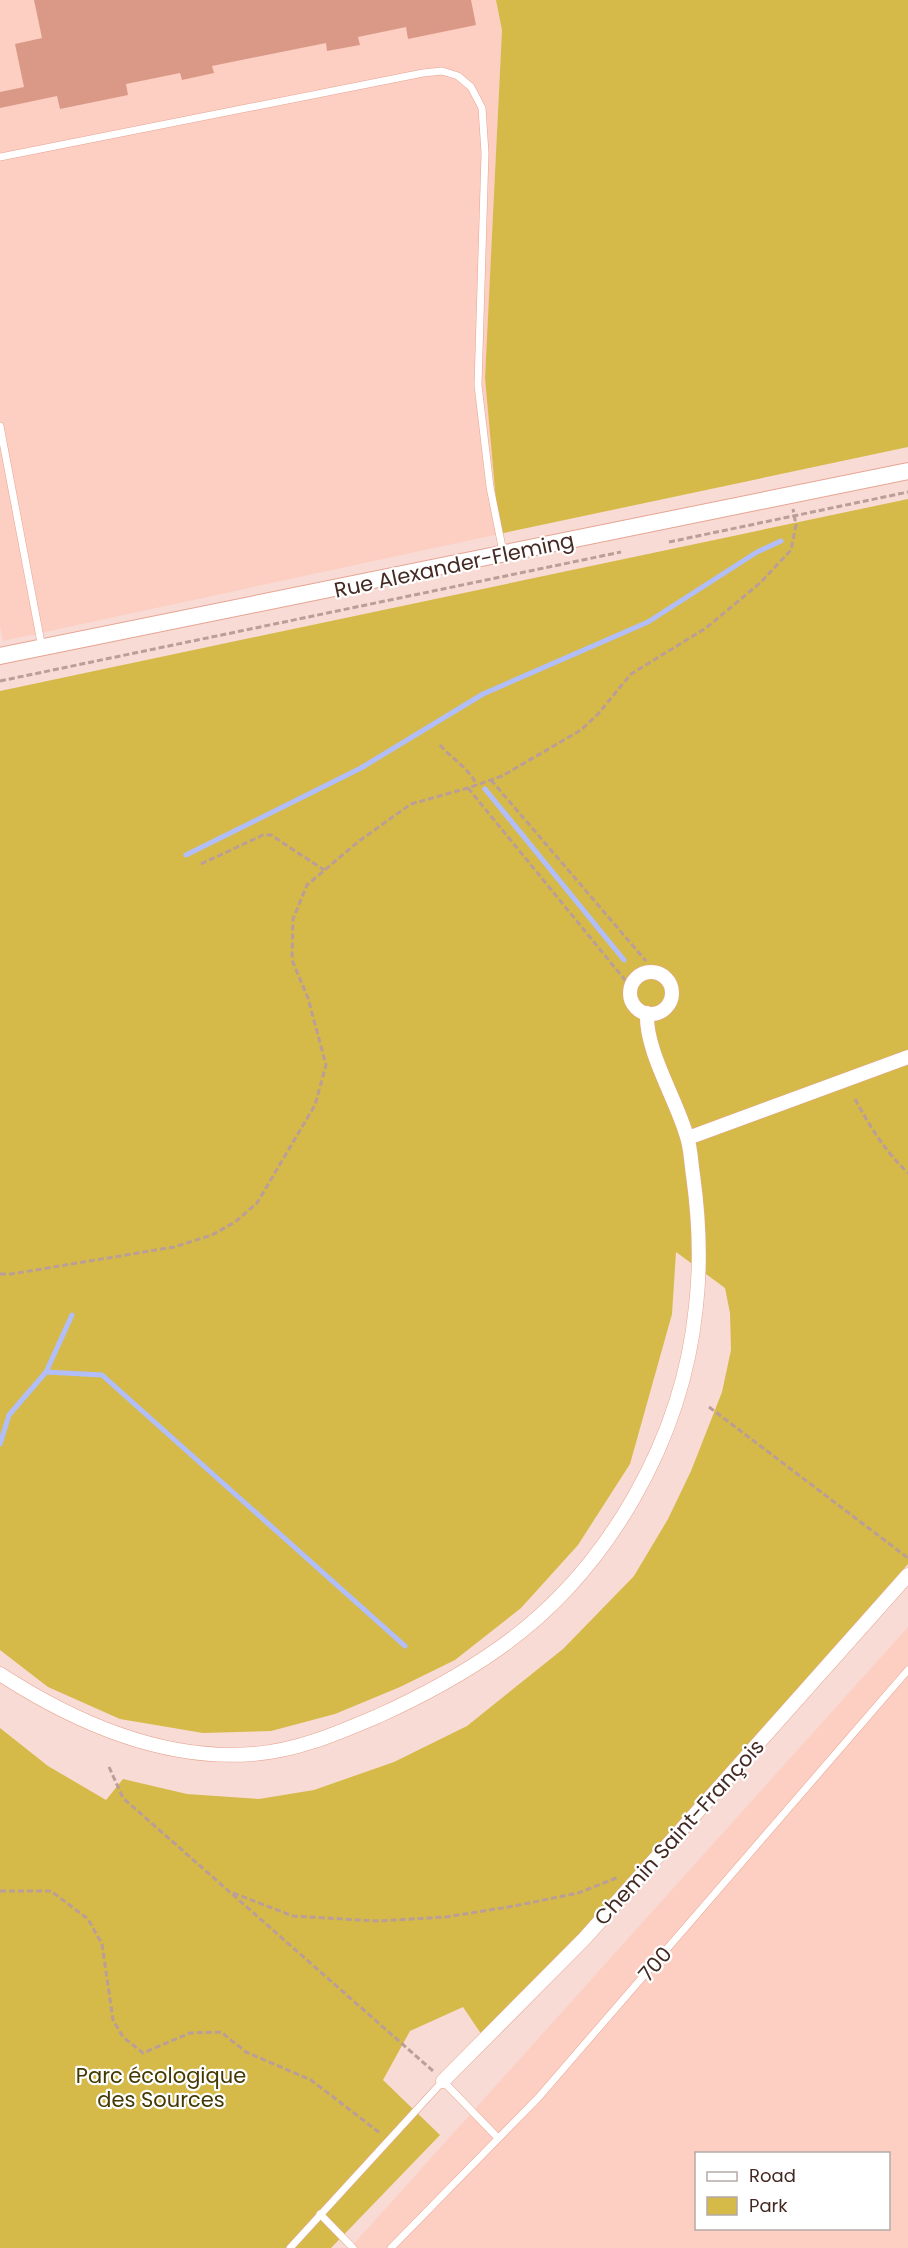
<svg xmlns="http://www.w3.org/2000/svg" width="908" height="2248" viewBox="0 0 908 2248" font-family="Poppins,sans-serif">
<rect width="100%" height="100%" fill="#f8dbd4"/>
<!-- built -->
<g fill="#fdcec2" fill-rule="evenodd">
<path d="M0 0H496L502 30 485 378 499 534 3 641 0 626Z"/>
<path d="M908 1627V2248H350ZM696 2154H888V2228H696Z"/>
</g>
<!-- green -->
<g fill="#d5ba49">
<path d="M496 0H908V447L499 534 485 378 502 30Z"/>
<path d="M908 499V1564L488 2044 463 2007 410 2031 383 2080 440 2135 331 2248H0V1728L48 1766 106 1800 123 1779 187 1794 259 1799 314 1790 394 1762 467 1726 563 1649 634 1576 668 1519 691 1471 722 1392 731 1350 730 1313 725 1288 676 1252 672 1314 630 1464 578 1545 521 1608 455 1660 400 1687 335 1714 271 1731 203 1733 120 1719 48 1687 0 1650V691Z"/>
</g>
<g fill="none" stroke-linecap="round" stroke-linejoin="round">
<!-- stream -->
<g stroke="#b1befa" stroke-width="5">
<path d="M485 789 624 960"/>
<path d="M186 855 361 768 483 694 648 622 757 552 781 541"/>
<path d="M46 1372 102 1375 405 1646"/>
<path d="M0 1444 9 1415 46 1372 72 1315"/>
</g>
</g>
<!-- building -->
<path fill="#da9987" d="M34 0H471L476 25 408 39 406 27 358 37 360 45 327 51 326 43 212 66 214 73 182 80 180 73 126 84 128 95 60 109 57 96 0 108V92L24 87 15 44 42 38Z"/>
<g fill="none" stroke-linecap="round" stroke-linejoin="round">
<!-- service casing -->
<g stroke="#e6a492" stroke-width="8">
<g id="service">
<path d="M0 157 423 73 442 71 458 76 471 87 482 108 485 153 478 385 490 487 503 552"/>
<path d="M0 426 42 648"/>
<path d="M320 2214 353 2248"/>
<path d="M290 2248 443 2081 498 2138"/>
<path d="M391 2248 538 2098 908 1670"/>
</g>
</g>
<!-- minor casing -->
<g stroke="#e6a492" stroke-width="15">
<g id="minor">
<circle cx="651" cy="993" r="21"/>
<path d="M688 1138 908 1057"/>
<path d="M0 1674C74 1722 163 1761 253 1754 297 1751 338 1733 378 1716 420 1697 461 1675 498 1649 608 1572 683 1439 696 1306 701 1262 699 1218 693 1175 691 1163 691 1149 687 1137 677 1100 645 1051 647 1013"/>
<path d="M443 2081 585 1938 908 1575"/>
</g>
</g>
<!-- tertiary casing -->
<g stroke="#e6a492" stroke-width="18">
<path id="tertiary" d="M0 656 908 471"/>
</g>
<!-- path -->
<g stroke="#ba9e97" stroke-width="3" stroke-dasharray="6 3" stroke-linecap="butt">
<path d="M669 542 908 492"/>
<path d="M0 681 621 552"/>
<path d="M440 745C454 761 467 766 477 785"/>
<path d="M491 780 646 961"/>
<path d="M468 788 625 980"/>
<path d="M201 864 263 835H271L324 870"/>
<path d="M855 1099C870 1127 885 1151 908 1173"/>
<path d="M0 1274H11L174 1247 212 1235 235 1222 257 1203 315 1105 326 1065 308 998 292 960 293 919 307 885 359 841 411 804 468 788 502 776 581 730 598 714 631 674 706 628 760 583 791 550 796 525 793 509"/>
<path d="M709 1407 908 1558"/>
<path d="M109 1767 123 1798 433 2071"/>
<path d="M0 1891H51L88 1919 102 1944 113 2020 123 2037 143 2053 190 2033 221 2032 246 2052 311 2080 380 2133"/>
<path d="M233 1893 293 1916 377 1921 446 1917 514 1906 578 1893 619 1877"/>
</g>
<!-- service -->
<use href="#service" stroke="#fff" stroke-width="7"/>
<!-- minor -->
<use href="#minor" stroke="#fff" stroke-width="14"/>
<!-- tertiary -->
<use href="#tertiary" stroke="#fff" stroke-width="16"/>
</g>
<g text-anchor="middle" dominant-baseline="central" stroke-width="4.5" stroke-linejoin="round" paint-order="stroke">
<!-- street labels -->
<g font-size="21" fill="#442a23" stroke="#fff">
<text transform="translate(454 565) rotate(-12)">Rue Alexander-Fleming</text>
<text transform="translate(679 1832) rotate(-48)">Chemin Saint-François</text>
<text transform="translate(655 1964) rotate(-49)">700</text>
</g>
<!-- park labels -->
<g font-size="21" fill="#453902" stroke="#fff">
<text x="161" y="2075">Parc écologique<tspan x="161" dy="24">des Sources</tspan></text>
</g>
</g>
<!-- legend -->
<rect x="695" y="2152" width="195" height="78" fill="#ffffff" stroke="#b4aaa7" stroke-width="1.5"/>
<rect x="707" y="2172" width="30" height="9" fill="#ffffff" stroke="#b4aaa7" stroke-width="1.5"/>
<text x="749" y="2182" font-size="18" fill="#442a23">Road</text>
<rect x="707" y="2197" width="30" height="18" fill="#d5ba49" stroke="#b4aaa7" stroke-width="1.5"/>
<text x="749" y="2212" font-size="18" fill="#442a23">Park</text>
</svg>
